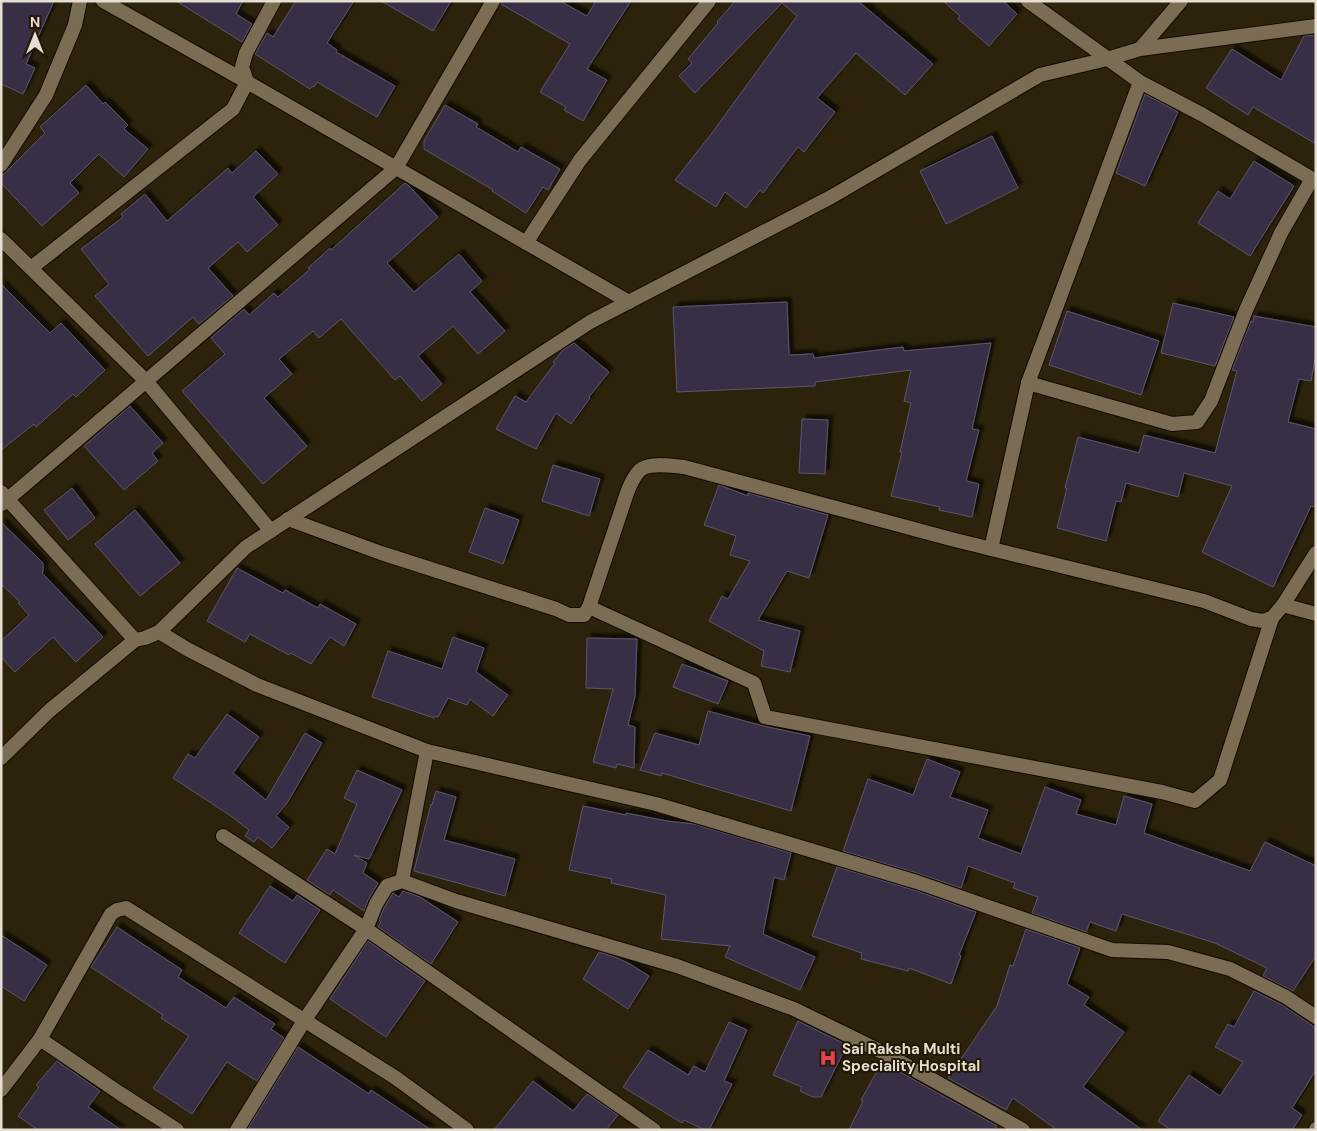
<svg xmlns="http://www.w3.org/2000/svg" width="1317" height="1131" viewBox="0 0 1317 1131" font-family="'DM Sans',sans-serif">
<defs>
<filter id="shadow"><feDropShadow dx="4.5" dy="-4.5" stdDeviation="1" flood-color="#0009"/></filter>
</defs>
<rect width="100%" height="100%" fill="#2d220b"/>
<!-- building -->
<g fill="#372f45" stroke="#5d556d" filter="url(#shadow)">
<path d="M1 1H54L26 64 35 68 23 94 1 84Z"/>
<path d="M176 1H243L236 14 252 24 242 42Z"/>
<path d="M296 1H354L327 43 337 50 336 52 395 86 377 117 317 82 314 87 313 86 310 89 255 54 267 33 273 37Z"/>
<path d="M381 1H451L433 31Z"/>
<path d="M502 1H560L587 16 596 1H631L587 69 607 80 583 121 564 110 566 107 540 92 570 44 501 4Z"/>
<path d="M735 1H858L933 64 905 95 856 53 817 98 835 112 804 152 798 147 763 193 760 190 746 208 725 192 716 207 675 180 712 133 797 16 782 3 695 93 679 76 692 63 688 59 718 23 717 22Z"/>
<path d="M943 1H1003L1017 14 989 46 958 19 960 16Z"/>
<path d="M1316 35V144L1253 107 1248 115 1206 88 1232 49 1281 80 1304 36Z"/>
<path d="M86 85 103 104 105 102 128 125 124 129 148 149 124 177 99 154 70 183 79 193 42 226 1 183V177L45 133 40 127Z"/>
<path d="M1145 94 1178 112 1145 186 1116 173Z"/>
<path d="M445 105 478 124 476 127 518 152 521 147 560 169 548 190 543 187 526 213 492 191 493 190 424 149V141Z"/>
<path d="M992 136 1018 188 946 224 920 171Z"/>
<path d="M256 151 278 174 253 197 278 225 247 252 238 242 208 268 233 296 199 324 193 317 148 356 95 296 109 284 81 249 123 217 121 214 145 194 167 221 228 168 232 173Z"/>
<path d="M1254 161 1294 186 1250 256 1198 223 1218 191 1230 199Z"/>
<path d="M405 183 408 185 438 217 387 263 414 292 459 254 482 281 470 292 505 331 478 354 453 326 418 356 442 384 422 401 400 376 395 380 341 319 319 338 313 331 279 359 292 374 264 398 307 446 263 484 182 391 225 354 211 338 244 309 249 315 274 293 278 297 310 269 308 268 330 248 331 250Z"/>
<path d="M1 284 50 333 61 323 105 370 76 397 73 394 36 427 34 424 1 450Z"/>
<path d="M787 302 789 355 813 354 814 358 903 347 904 351 991 343 972 429 979 430 966 481 979 484 972 517 939 510 940 507 891 496 902 452H900L911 403 904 401 911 370 815 382V386L677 392 673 307Z"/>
<path d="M1173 303 1234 317 1215 366 1161 353Z"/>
<path d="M1067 311 1159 341 1141 395 1049 365Z"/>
<path d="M1254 316 1316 327V354L1311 381 1299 379 1288 422 1316 429V507L1311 506 1273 587 1202 552 1232 486 1184 473 1178 497 1126 483 1121 502 1116 501 1106 541 1057 528 1067 488H1065L1078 437 1139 453 1144 435 1215 453 1237 371 1232 370 1251 321 1253 322Z"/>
<path d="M574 343 609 372 589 397 590 398 571 424 556 413 536 449 496 429 515 396 526 402 555 363 553 362 563 350Z"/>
<path d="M130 406 163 443 152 453 158 461 124 490 84 446Z"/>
<path d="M802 419 828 420 825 474 799 473Z"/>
<path d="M553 465 600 479 589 516 542 501Z"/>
<path d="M719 485 748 496V493L828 515 809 578 787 571 758 620 800 631 790 672 761 666 764 651 709 621 722 596 728 599 750 561 730 555 736 536 704 525Z"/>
<path d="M72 488 95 518 68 540 44 510Z"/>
<path d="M485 508 519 520 503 564 469 552Z"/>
<path d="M135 510 180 563 140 596 95 544Z"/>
<path d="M1 522 43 563V571L42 573 103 637 76 662 53 637 15 672 1 657V641L29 615 18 603 20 602 1 584Z"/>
<path d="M237 568 283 593 285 590 318 608 320 604 356 624 344 646 330 637 311 664 291 653 289 655 250 634 245 642 207 621Z"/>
<path d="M453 637 484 648 476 672 508 695 493 716 470 699 467 705 448 698 438 717 435 716 434 718 372 697 388 651 442 669Z"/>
<path d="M587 638 637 639 635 696 628 725 635 727 634 768 617 764 616 768 593 762 613 689 586 688Z"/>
<path d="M682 664 728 681 718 704 673 687Z"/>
<path d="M708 711 763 726 810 736 791 811 662 773 661 776 640 770 655 733 699 745Z"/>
<path d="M227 714 259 737 233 773 266 800 305 733 322 743 287 803 276 816 289 827 272 848 258 837 254 842 245 836 249 830 231 816 173 778 188 754 195 758Z"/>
<path d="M927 759 960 772 950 797 988 810 978 838 1021 854 1045 787 1081 800 1076 814 1116 825 1124 796 1152 804 1144 833 1250 871 1265 842 1316 866V956L1293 991 1263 976 1267 968 1215 943 1122 914 1116 931 1090 922 1086 932 1032 913 1038 897 1013 888 1015 883 968 866 961 888 920 874 843 851 868 779 913 795Z"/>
<path d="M357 770 402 790 369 859 354 855 367 863 363 873 378 883 368 900 364 911 333 890 330 895 307 880 327 849 335 854 357 804 344 798Z"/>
<path d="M436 791 456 797 444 840 515 859 505 896 414 871 431 804 432 805Z"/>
<path d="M583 806 626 815V813L667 821 694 824 791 853 784 880 774 877 763 934 815 957 800 990 725 957 730 946 661 939 666 895 611 883 612 879 569 870Z"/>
<path d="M837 867 914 890 976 912 959 955 961 956 951 984 909 968 908 971 861 959 862 953 812 936Z"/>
<path d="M270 886 293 901 297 895 320 910 285 963 239 933Z"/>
<path d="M403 891 420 897 458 922 431 964 378 927 381 922 379 920 384 908 393 893 399 897Z"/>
<path d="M117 927 182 970 178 977 226 1008 234 997 275 1024 271 1029 284 1038 257 1081 227 1062 192 1114 153 1088 189 1036 161 1018 163 1015 91 967Z"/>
<path d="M1026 929 1080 948 1067 984 1089 997 1084 1005 1124 1032 1083 1087 1142 1130H1057L1013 1098 1006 1110 948 1078 997 1006 1010 965 1013 966Z"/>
<path d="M1 935 47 965 24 1001 1 986Z"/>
<path d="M368 941 425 981 386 1037 330 999Z"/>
<path d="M599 952 617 958 630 964 649 976 628 1009 583 979Z"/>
<path d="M1254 991 1282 1005 1316 1028V1070L1292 1108 1302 1115 1292 1130H1171L1158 1121 1189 1075 1220 1096 1243 1062 1215 1047 1228 1024 1234 1027Z"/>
<path d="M798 1021 847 1045 821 1097H813L800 1091 802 1087 773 1075Z"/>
<path d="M729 1022 747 1030 724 1081 732 1084 709 1130H705L684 1120 682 1123 623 1087 648 1050 688 1075 694 1066 705 1072Z"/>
<path d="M298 1047 369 1094 371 1090 431 1130H247Z"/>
<path d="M57 1061 100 1091 88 1107 121 1130H38L18 1116 39 1087 36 1085Z"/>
<path d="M882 1062 997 1126 994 1130H849L863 1101 861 1100Z"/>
<path d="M533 1081 573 1111 587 1094 618 1115 606 1130H494Z"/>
</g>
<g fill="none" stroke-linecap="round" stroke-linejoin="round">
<!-- minor casing -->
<g stroke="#150b00" stroke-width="16">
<g id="minor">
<path d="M103 1 247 82 629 302"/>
<path d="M1028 1 1140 82 1203 115 1316 181"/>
<path d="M1140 49 1181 1"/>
<path d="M1 165 46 95 75 25 80 1"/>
<path d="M1 239 146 381 271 531"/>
<path d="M526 243 580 160 709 1"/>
<path d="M31 268 233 109 247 82 242 67 246 53 274 1"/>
<path d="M1028 383 1172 424 1197 422 1211 401 1246 310 1281 233 1312 179"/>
<path d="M1 492 135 640 145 638 159 632 187 649 257 685 427 751 656 804 917 882 1112 950 1168 952 1230 969 1286 997 1316 1017"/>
<path d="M2 504 396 168 493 1"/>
<path d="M288 519 381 553 556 609 569 615H584L589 607 626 496C629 487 633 477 640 470 649 462 672 466 684 467L951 539 1204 601 1251 619 1263 621 1272 618 1283 605 1316 553"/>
<path d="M991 549 1028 383 1140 82"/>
<path d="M1283 605 1316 614"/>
<path d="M589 607 754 683 765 717 1162 792 1195 801 1220 780 1272 618"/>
<path d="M159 632 246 547 590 322 831 197 1040 75 1107 59 1140 49 1316 26"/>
<path d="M1 758 49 711 135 640"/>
<path d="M223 836 366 929 654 1130"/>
<path d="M402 881 427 751"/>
<path d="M40 1039 111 914 117 910 126 908 396 1078 467 1130"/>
<path d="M1 1090 40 1039 121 1094 177 1130"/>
<path d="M237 1130 304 1021 366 929 376 904 387 886 402 881 456 901 677 966 794 1009 886 1054 1023 1130"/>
<path d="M1316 1130V1129"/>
</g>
</g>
<!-- minor -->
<use href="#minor" stroke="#7a6d54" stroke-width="14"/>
</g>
<!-- icons -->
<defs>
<g id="hospital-bare" transform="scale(1.35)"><path d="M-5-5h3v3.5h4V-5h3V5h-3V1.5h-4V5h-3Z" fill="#e0444e" stroke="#231803" stroke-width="2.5" paint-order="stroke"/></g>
</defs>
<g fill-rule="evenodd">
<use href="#hospital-bare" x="828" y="1058"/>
</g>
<g text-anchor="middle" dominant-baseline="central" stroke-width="4" stroke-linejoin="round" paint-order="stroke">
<!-- poi labels -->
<g font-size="15" font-weight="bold" fill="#e6dfd1" stroke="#231803" text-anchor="start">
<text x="842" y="1049">Sai Raksha Multi<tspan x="842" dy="17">Speciality Hospital</tspan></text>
</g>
</g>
<!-- border -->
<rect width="1317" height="1131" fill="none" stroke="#e6dfd1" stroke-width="5"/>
<!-- north arrow -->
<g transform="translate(35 35)" stroke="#231803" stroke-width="4" paint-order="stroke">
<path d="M0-4L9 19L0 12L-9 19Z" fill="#e6dfd1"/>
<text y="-8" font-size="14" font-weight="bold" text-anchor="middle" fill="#e6dfd1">N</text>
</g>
</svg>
